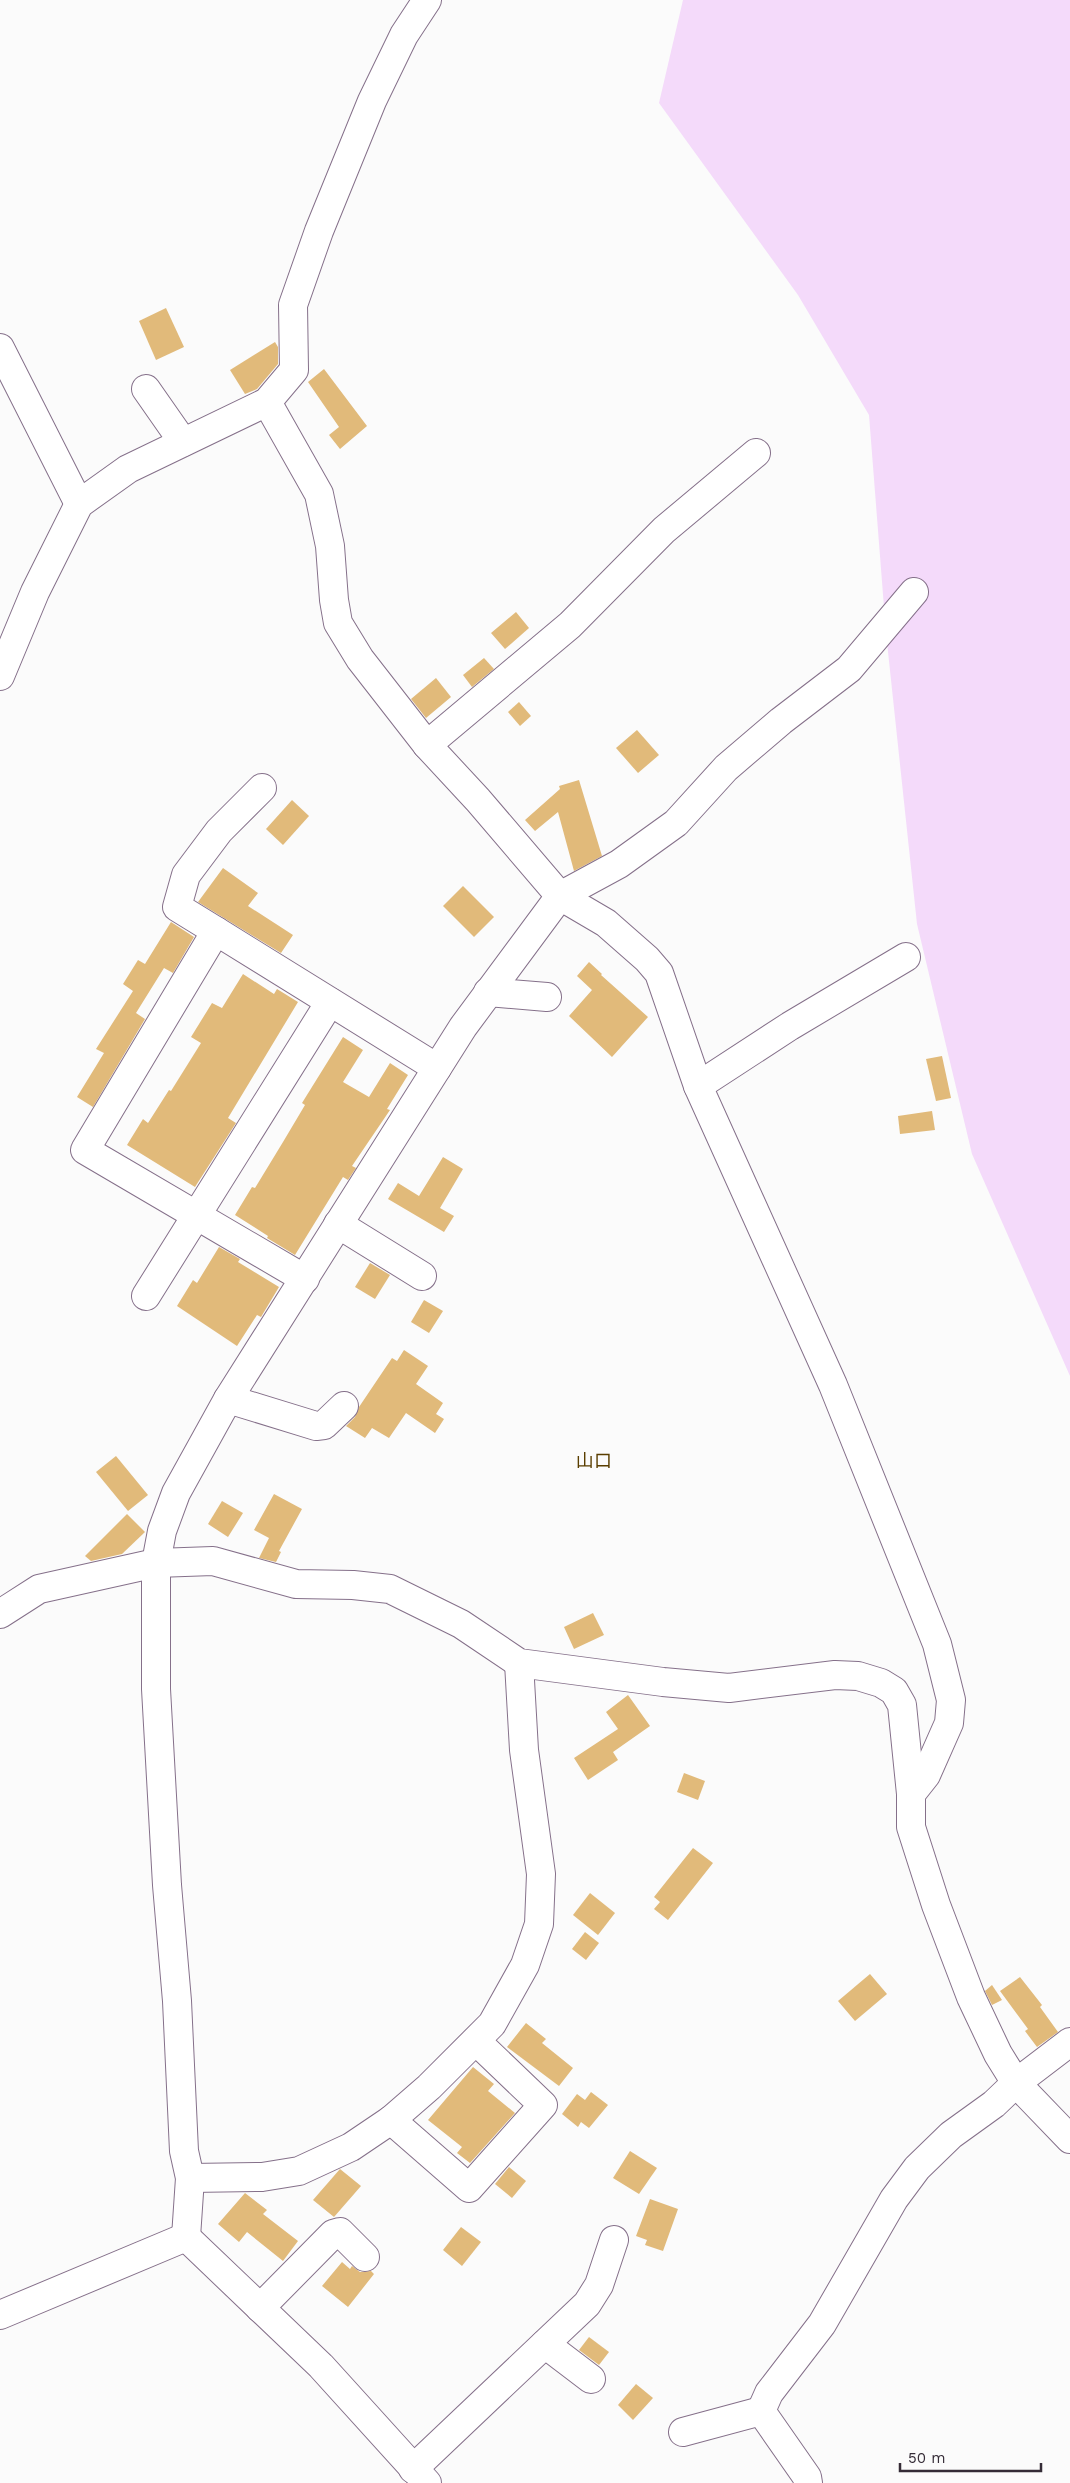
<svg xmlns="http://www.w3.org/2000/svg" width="1070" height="2483" viewBox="0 0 1070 2483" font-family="'Work Sans','Noto Sans JP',sans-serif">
<rect width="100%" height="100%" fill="#fbfbfb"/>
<!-- green -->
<path fill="#f4dafa" d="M683 0H1070V1376L972 1154 917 924 886 633 869 415 798 295 659 103Z"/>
<!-- building -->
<g fill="#e1ba7a">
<path d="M166 308 184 347 156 360 139 321Z"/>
<path d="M275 342 278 347V364L257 389 245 394 230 370Z"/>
<path d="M324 369 367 426 340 449 329 435 339 427 308 382Z"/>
<path d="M516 612 529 628 505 649 491 633Z"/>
<path d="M484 658 494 669 472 687 463 675Z"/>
<path d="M436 678 451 697 426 718 411 699Z"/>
<path d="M519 702 531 716 520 726 508 712Z"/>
<path d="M637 730 659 755 638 773 616 748Z"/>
<path d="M579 780 602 856 574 871 558 812 535 831 525 820 560 789 559 786Z"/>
<path d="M292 800 309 816 283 845 266 829Z"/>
<path d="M223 868 258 893 248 906 293 935 281 953 198 902Z"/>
<path d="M463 886 494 917 474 937 443 906Z"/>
<path d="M171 922 194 937 173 973 164 968 136 1013 145 1019 93 1107 77 1097 104 1053 96 1049 133 991 123 984 138 960 145 964Z"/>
<path d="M589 962 602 974 601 975 648 1017 612 1057 569 1016 592 990 577 976Z"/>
<path d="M243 974 274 994 277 989 298 1002 228 1118 236 1123 195 1187 127 1145 143 1119 148 1123 169 1090 171 1091 201 1043 191 1037 212 1003 222 1008Z"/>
<path d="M343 1037 363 1050 343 1082 369 1097 390 1063 408 1075 387 1109 390 1110 352 1166 356 1168 348 1180 343 1177 295 1255 267 1238 268 1236 235 1215 252 1187 255 1188 283 1142 305 1105 302 1103Z"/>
<path d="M942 1056 951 1098 936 1101 926 1059Z"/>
<path d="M932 1111 935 1130 900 1134 898 1116Z"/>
<path d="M443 1157 463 1169 440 1208 454 1216 444 1232 388 1199 398 1183 419 1196Z"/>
<path d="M219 1247 240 1259 238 1262 279 1287 261 1317 257 1315 237 1346 177 1306 193 1280 197 1283Z"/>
<path d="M370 1263 390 1275 375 1299 355 1287Z"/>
<path d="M424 1300 443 1311 429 1333 411 1322Z"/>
<path d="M404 1350 428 1366 416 1384 443 1403 436 1414 444 1419 435 1433 406 1413 389 1438 372 1428 365 1438 346 1426 355 1417 359 1407 392 1358 397 1361Z"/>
<path d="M116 1456 148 1495 128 1511 96 1472Z"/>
<path d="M274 1494 302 1509 279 1551 281 1552 276 1562 259 1558 269 1538 254 1530Z"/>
<path d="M222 1501 243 1513 228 1537 208 1524Z"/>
<path d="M127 1514 145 1532 122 1554 91 1561 85 1556Z"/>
<path d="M593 1613 604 1635 574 1649 564 1627Z"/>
<path d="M628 1695 650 1726 613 1752 618 1760 588 1780 574 1758 618 1729 606 1712Z"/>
<path d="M684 1773 705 1781 698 1800 677 1792Z"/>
<path d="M693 1848 713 1863 668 1920 654 1909 660 1902 654 1897Z"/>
<path d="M590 1893 615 1913 598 1935 573 1915Z"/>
<path d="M585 1932 599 1943 586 1960 572 1949Z"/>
<path d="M870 1974 887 1994 855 2021 838 2001Z"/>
<path d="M1020 1977 1042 2005 1040 2007 1058 2032 1037 2047 1025 2031 1028 2029 1000 1991Z"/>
<path d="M992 1985 1002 2000 992 2005 985 1991Z"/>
<path d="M526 2023 546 2039 542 2043 573 2068 559 2086 507 2047Z"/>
<path d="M473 2067 494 2084 488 2091 515 2113 470 2163 457 2153 462 2147 428 2120Z"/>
<path d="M591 2092 608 2105 589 2128 581 2122 578 2127 562 2114 577 2094 585 2100Z"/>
<path d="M630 2151 657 2168 639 2194 613 2178Z"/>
<path d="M509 2167 526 2181 512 2198 495 2184Z"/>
<path d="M340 2169 361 2186 334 2217 313 2200Z"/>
<path d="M245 2193 267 2210 263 2214 298 2241 283 2261 247 2232 239 2242 218 2224Z"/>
<path d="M650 2199 678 2209 663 2251 645 2245 647 2240 636 2236Z"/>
<path d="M461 2227 481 2242 462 2266 443 2250Z"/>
<path d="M342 2262 350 2269 352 2266 360 2272 371 2271 374 2274 348 2307 322 2286Z"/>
<path d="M589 2337 609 2352 599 2365 579 2350Z"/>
<path d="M636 2384 653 2398 633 2420 618 2405Z"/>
</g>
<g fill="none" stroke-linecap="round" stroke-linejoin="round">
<!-- minor casing -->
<g stroke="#85708a" stroke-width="30">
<g id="minor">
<path d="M0 348 79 504"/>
<path d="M146 389 183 442"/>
<path d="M267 402 319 494 330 546 334 600 338 623 360 659 427 745 478 800 560 896 606 923 647 959 659 973 698 1086 833 1385 937 1644 951 1700 949 1723 926 1775 911 1794"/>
<path d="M0 676 35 592 79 504 128 469 267 402 294 370 293 305 319 231 372 101 404 35 427 0"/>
<path d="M427 745 570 625 664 530 756 453"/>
<path d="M216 931 177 907 186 875 219 831 262 788"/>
<path d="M488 992 547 997"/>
<path d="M698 1086 790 1026 906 957"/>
<path d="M338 1224 422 1276"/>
<path d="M305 1279 85 1150 216 931 437 1068"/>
<path d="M146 1296 330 1002"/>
<path d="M228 1399 316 1426 324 1425 344 1406"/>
<path d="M0 1614 39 1589 156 1563 213 1561 296 1584 353 1585 390 1589 461 1624 519 1663 663 1682 729 1688 835 1675 858 1676 881 1683 894 1691 902 1705 911 1794V1827L936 1905 971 1997 998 2054 1016 2083 1070 2139"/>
<path d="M391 2120 469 2188 543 2105 476 2041"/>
<path d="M190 2178 262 2177 299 2171 351 2147 391 2120 429 2087 492 2024 525 1965 539 1924 541 1874 524 1750 519 1663"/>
<path d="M186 2237 190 2178 184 2151 177 2001 167 1885 156 1689V1563L162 1531 176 1493 228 1399 463 1027 560 896 619 864 676 823 726 768 781 721 849 669 914 592"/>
<path d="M186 2237 321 2366 427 2483"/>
<path d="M260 2308 333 2234 340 2232 365 2257"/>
<path d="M0 2315 186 2237"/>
<path d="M545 2344 591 2379"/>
<path d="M683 2432 761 2411"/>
<path d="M413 2469 587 2304 599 2285 614 2240"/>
<path d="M808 2483 807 2477 761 2411 769 2393 822 2324 894 2199 917 2168 951 2135 994 2104 1016 2083 1070 2042"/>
</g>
</g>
<!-- minor -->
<use href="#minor" stroke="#fff" stroke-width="28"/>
</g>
<g text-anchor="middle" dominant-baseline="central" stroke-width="4.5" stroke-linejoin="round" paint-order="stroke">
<!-- neighbourhood labels -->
<g font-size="18" fill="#5a3e00" stroke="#fbfbfb">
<text x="594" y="1460">山口</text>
</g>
</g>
<!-- scale -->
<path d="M900 2463v8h141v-8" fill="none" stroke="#352c37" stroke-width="2.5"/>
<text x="908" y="2463" font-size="15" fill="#352c37" stroke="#fbfbfb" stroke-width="4" paint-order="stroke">50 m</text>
</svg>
